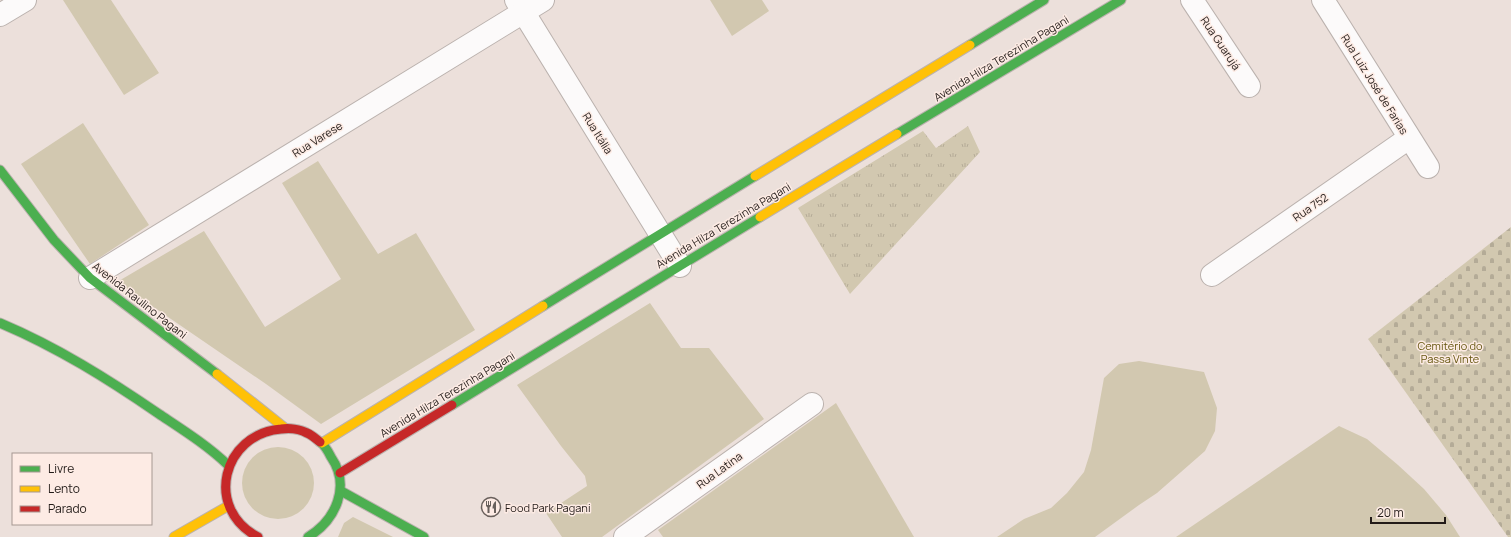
<svg xmlns="http://www.w3.org/2000/svg" width="1511" height="537" viewBox="0 0 1511 537" font-family="Manrope,sans-serif">
<defs>
<pattern id="cemetery-stones" width="16" height="16" patternUnits="userSpaceOnUse"><rect width="16" height="16" fill="#d2c8b0"/><path d="M2 7V4a2 2 0 0 1 4 0v3zM10 15v-3a2 2 0 0 1 4 0v3z" fill="#b4ab97"/></pattern>
<pattern id="park-tufts" width="24" height="20" patternUnits="userSpaceOnUse"><rect width="24" height="20" fill="#d2c8b0"/><path d="M3 7l-1-3M5 7V3M7 7l1-3M15 17l-1-3M17 17v-4M19 17l1-3" fill="none" stroke="#b4ab97"/></pattern>
</defs>
<rect width="100%" height="100%" fill="#ece0db"/>
<!-- grass -->
<g fill="#d2c8b0">
<path d="M63 0H111L159 73 124 95Z"/>
<path d="M710 0H762L769 11 732 36Z"/>
<path d="M83 123 149 225 90 264 21 164Z"/>
<path d="M318 161 378 254 416 233 475 330 321 424 266 384 117 282 204 231 265 327 341 279 282 183Z"/>
<path d="M650 303 681 348H709L764 419 602 537H562L546 513 587 486 585 476 561 446 517 385Z"/>
<path d="M1139 361 1204 372 1217 408 1215 431 1205 451 1157 493 1139 505 1095 537H997L1024 519 1051 508 1067 493 1084 472 1091 450 1104 378 1119 364Z"/>
<path d="M836 403 914 537H663L658 530Z"/>
<path d="M1339 426 1367 439 1398 465 1424 489 1446 515 1460 537H1176Z"/>
<circle cx="278" cy="483" r="36"/>
<path d="M353 517 393 537H338L344 523Z"/>
</g>
<!-- cemetery -->
<path fill="url(#cemetery-stones)" d="M1511 227V537H1508L1368 339Z"/>
<!-- park -->
<path fill="url(#park-tufts)" d="M968 126 980 152 850 294 798 208 923 131 936 148Z"/>
<g fill="none" stroke-linecap="round" stroke-linejoin="round">
<!-- street casing -->
<g stroke="#bbb2ae" stroke-width="24">
<g id="street">
<path d="M516 0 680 266"/>
<path d="M1192 0 1249 86"/>
<path d="M1323 0 1428 167"/>
<path d="M0 15 25 0"/>
<path d="M1212 275 1409 138"/>
<path d="M90 278 543 0"/>
<path d="M625 537 812 404"/>
</g>
</g>
<!-- fast casing -->
<g stroke="#bbb2ae" stroke-width="11">
<g id="fast">
<path d="M970 45 1044 0"/>
<path d="M897 134 1121 0"/>
<path d="M0 170 54 240 90 278 217 374"/>
<path d="M543 306 755 176"/>
<path d="M0 323C57 347 108 379 159 414 183 430 207 445 228 465"/>
<path d="M452 405 760 217"/>
<path d="M341 491 424 537"/>
<path d="M308 537C336 520 351 486 331 457 328 451 325 445 320 442"/>
</g>
</g>
<!-- slow casing -->
<g stroke="#bbb2ae" stroke-width="11">
<g id="slow">
<path d="M755 176 970 45"/>
<path d="M760 217 897 134"/>
<path d="M217 374 285 428"/>
<path d="M322 443 543 306"/>
<path d="M174 537 228 506"/>
</g>
</g>
<!-- jam casing -->
<g stroke="#bbb2ae" stroke-width="11">
<g id="jam">
<path d="M340 473 452 405"/>
<path d="M258 537C204 509 222 434 281 429 289 428 300 429 307 433 312 435 316 439 320 442"/>
</g>
</g>
<!-- street -->
<use href="#street" stroke="#fcfafa" stroke-width="22"/>
<!-- fast -->
<use href="#fast" stroke="#4caf50" stroke-width="9"/>
<!-- slow -->
<use href="#slow" stroke="#ffc107" stroke-width="9"/>
<!-- jam -->
<use href="#jam" stroke="#c62828" stroke-width="9"/>
</g>
<!-- icons -->
<defs>
<g id="restaurant-ring" transform="scale(1)"><circle r="9.5" fill="#fdebe4" stroke="#69605c" stroke-width="1.5"/><path d="M-5-6h1v4h1v-4h1v4h1v-4h1v5L-1.5 .5V6h-2V.5L-5-1ZM5-6V6H3V1.5H1.5Q1.5-4 5-6Z" fill="#69605c"/></g>
</defs>
<g fill-rule="evenodd">
<use href="#restaurant-ring" x="491" y="507"/>
</g>
<g text-anchor="middle" dominant-baseline="central" stroke-width="3" stroke-linejoin="round" paint-order="stroke">
<!-- street labels -->
<g font-size="11" fill="#221b18" stroke="#fdebe4">
<text transform="translate(1221 43) rotate(56)">Rua Guarujá</text>
<text transform="translate(1001 58) rotate(-31)">Avenida Hilza Terezinha Pagani</text>
<text transform="translate(1375 84) rotate(58)">Rua Luiz José de Farias</text>
<text transform="translate(598 133) rotate(58)">Rua Itália</text>
<text transform="translate(317 139) rotate(-32)">Rua Varese</text>
<text transform="translate(1310 207) rotate(-35)">Rua 752</text>
<text transform="translate(723 225) rotate(-31)">Avenida Hilza Terezinha Pagani</text>
<text transform="translate(140 300) rotate(38)">Avenida Raulino Pagani</text>
<text transform="translate(447 394) rotate(-31)">Avenida Hilza Terezinha Pagani</text>
<text transform="translate(719 470) rotate(-36)">Rua Latina</text>
</g>
<!-- park labels -->
<g font-size="11" fill="#65560f" stroke="#fdebe4">
<text x="1450" y="345">Cemitério do<tspan x="1450" dy="13">Passa Vinte</tspan></text>
</g>
<!-- poi labels -->
<g font-size="11" fill="#221b18" stroke="#fdebe4" text-anchor="start">
<text x="505" y="507">Food Park Pagani</text>
</g>
</g>
<!-- legend -->
<rect x="12" y="453" width="140" height="72" fill="#fdebe4" stroke="#a59892"/>
<rect x="20" y="466" width="20" height="6" fill="#4caf50" stroke="#a59892"/>
<text x="48" y="473" font-size="12" fill="#221b18">Livre</text>
<rect x="20" y="486" width="20" height="6" fill="#ffc107" stroke="#a59892"/>
<text x="48" y="493" font-size="12" fill="#221b18">Lento</text>
<rect x="20" y="506" width="20" height="6" fill="#c62828" stroke="#a59892"/>
<text x="48" y="513" font-size="12" fill="#221b18">Parado</text>
<!-- scale -->
<path d="M1371 517v6h74v-6" fill="none" stroke="#221b18" stroke-width="2"/>
<text x="1377" y="517" font-size="12" fill="#221b18" stroke="#fdebe4" stroke-width="3" paint-order="stroke">20 m</text>
</svg>
